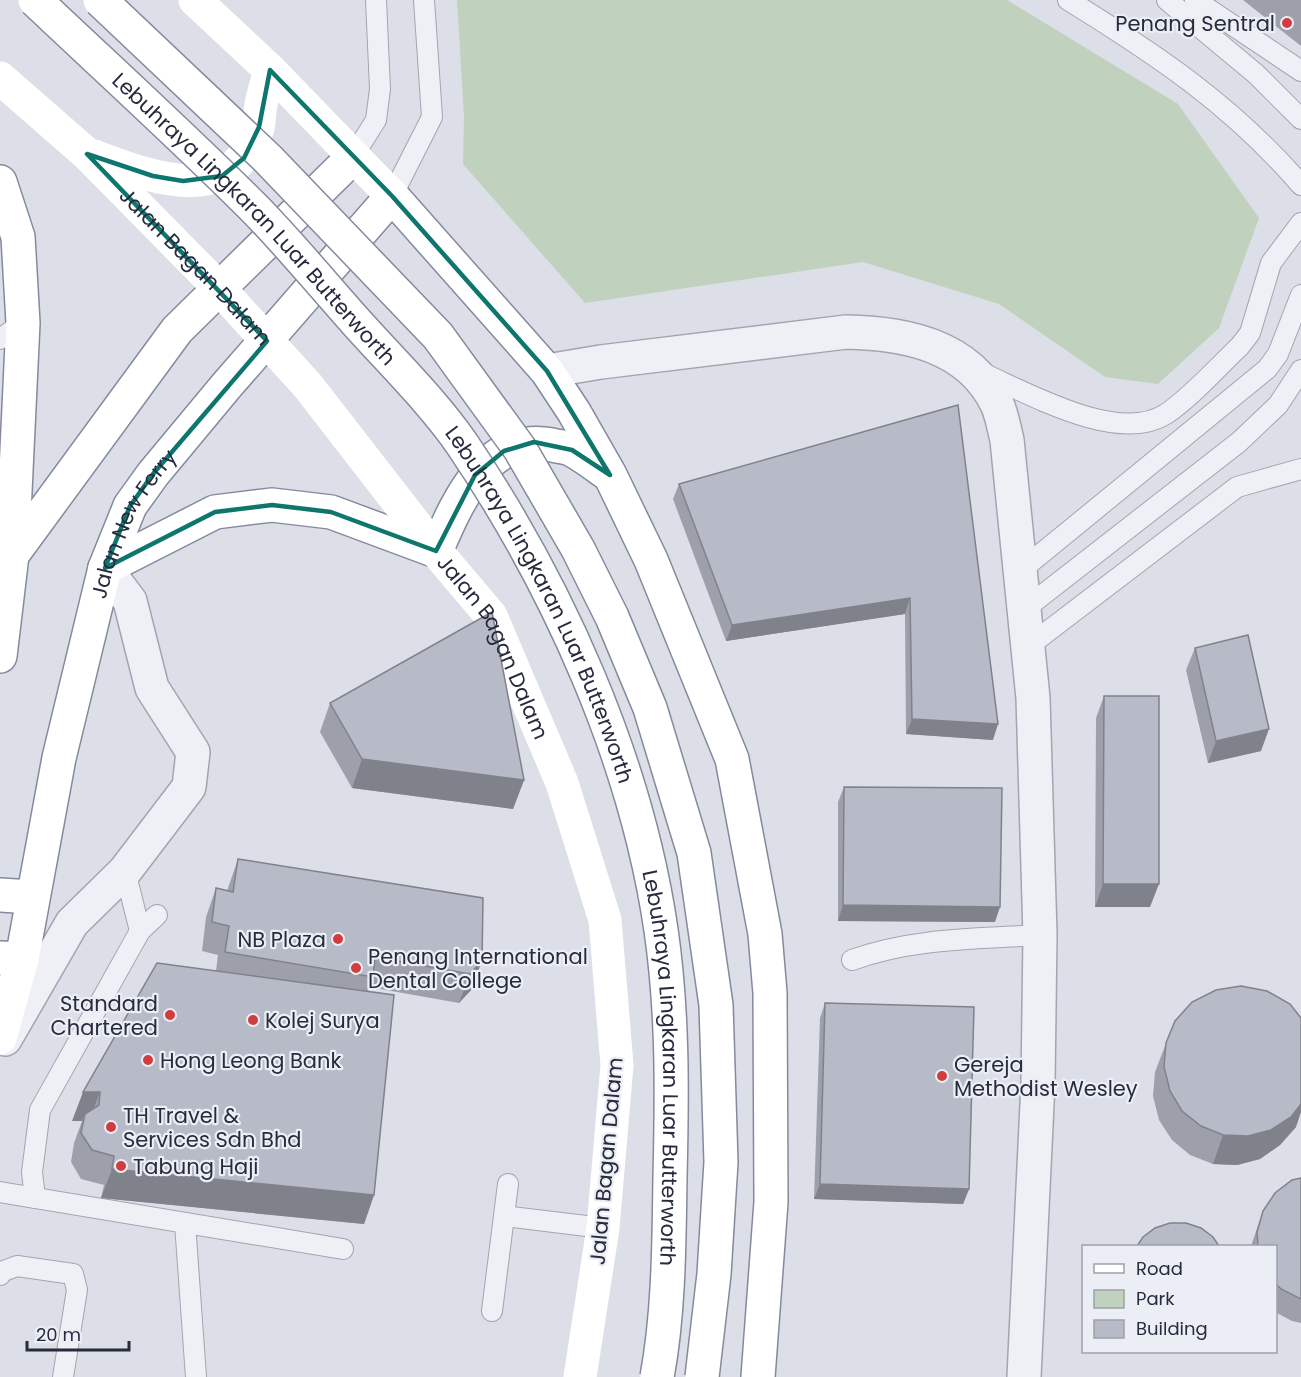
<svg xmlns="http://www.w3.org/2000/svg" width="1301" height="1377" viewBox="0 0 1301 1377" font-family="Poppins,sans-serif">
<rect width="100%" height="100%" fill="#dcdfe7"/>
<!-- green -->
<path fill="#c0d1bd" d="M457 0H1007L1178 104 1259 218 1219 328 1158 384 1105 377 999 304 863 262 585 303 463 164 464 116Z"/>
<g fill="none" stroke-linecap="round" stroke-linejoin="round">
<!-- lane casing -->
<g stroke="#a2a5b1" stroke-width="22">
<g id="lane">
<path d="M1068 0C1157 55 1232 105 1301 185"/>
<path d="M1167 0 1256 74 1301 119"/>
<path d="M1195 0 1301 71"/>
<path d="M352 158 376 120 380 89 376 0"/>
<path d="M392 196 432 117 424 0"/>
<path d="M0 339 23 323"/>
<path d="M980 372C1026 392 1118 445 1166 414 1190 398 1218 367 1240 346L1250 333 1271 263 1301 223"/>
<path d="M1020 571 1267 369 1278 354 1301 295"/>
<path d="M1022 611 1239 442 1278 405 1301 370"/>
<path d="M1026 648 1237 487 1301 469"/>
<path d="M125 871 140 931"/>
<path d="M852 960C912 938 976 939 1040 935"/>
<path d="M0 1192 343 1249"/>
<path d="M35 1198 32 1172 40 1110 140 931 157 915"/>
<path d="M504 1216 603 1228"/>
<path d="M185 1223 196 1377"/>
<path d="M0 1275 1 1272 17 1266 73 1274 77 1290 63 1377"/>
<path d="M492 1311 508 1184"/>
</g>
</g>
<!-- street casing -->
<g stroke="#a2a5b1" stroke-width="36">
<g id="street">
<path d="M547 371 601 362 846 332C904 333 969 345 997 404 1002 415 1004 428 1007 440L1033 698 1040 935 1038 1083 1024 1377"/>
<path d="M5 1039 72 923 125 871 189 787 193 752 152 688 130 601 105 568"/>
</g>
</g>
<!-- primary casing -->
<g stroke="#9ca2b3" stroke-width="36">
<path id="primary" d="M0 1038 22 959"/>
</g>
<!-- highway casing -->
<g stroke="#848a9e" stroke-width="36">
<g id="highway">
<path d="M0 182 18 237 23 323 12 555 0 656"/>
<path d="M12 555 177 330 352 158"/>
<path d="M105 568 215 512 272 505 331 512 436 551C457 503 486 432 552 445 559 447 568 447 574 451 585 457 595 465 605 472"/>
<path d="M0 895 32 897"/>
<path id="s2" d="M0 958 22 959 59 758 105 568 130 506 153 474 227 385 392 196 547 371 574 412 610 475 651 560 732 759 765 934 770 993 771 1202 758 1377"/>
</g>
</g>
<!-- lane -->
<use href="#lane" stroke="#eff0f5" stroke-width="20"/>
<!-- street -->
<use href="#street" stroke="#eff0f5" stroke-width="33"/>
<!-- secondary -->
<g stroke="#fff" stroke-width="33">
<path d="M195 0 270 70 392 196"/>
<path id="s1" d="M0 78 87 154 219 288 308 386 436 551 491 616 562 783 605 920 617 1065 603 1228 580 1377"/>
<path d="M94 156C153 178 231 209 258 128 260 121 259 113 261 105 263 93 267 82 270 70"/>
</g>
<!-- primary -->
<use href="#primary" stroke="#fff" stroke-width="33"/>
<!-- highway -->
<use href="#highway" stroke="#fff" stroke-width="33"/>
<!-- highway-bridge casing -->
<g stroke="#848a9e" stroke-width="36" stroke-linecap="butt">
<g id="highway-bridge">
<path id="s3" d="M35 0C109 70 184 138 256 210 291 246 324 286 357 323 392 362 433 402 462 444 558 586 636 759 661 930 673 1012 672 1095 670 1177 669 1243 669 1312 657 1377"/>
<path d="M100 0 268 159 438 336 520 449 578 549 612 617 650 708 694 853 716 1005 721 1162 714 1274 702 1377"/>
</g>
</g>
<!-- highway-bridge -->
<use href="#highway-bridge" stroke="#fff" stroke-width="33"/>
</g>
<!-- wall -->
<g fill="#9da0ab">
<path d="M1243 0H1301V46Z"/>
<path d="M958 405 993 740 906 734 905 614 726 641 673 499 679 484Z"/>
<path d="M1195 648 1261 751 1208 763 1186 670Z"/>
<path d="M1104 696 1150 907H1095L1096 718Z"/>
<path d="M330 703 524 780 513 809 352 788 320 732Z"/>
<path d="M844 787 995 922 838 921V802Z"/>
<path d="M238 859 483 898 471 990 459 1003 369 987 368 992 374 1195 364 1224 101 1198 104 1185 81 1179 71 1162 74 1143 82 1121H72L216 971 218 955 202 951 206 917 216 888 227 891Z"/>
<path d="M825 1003 969 1189 963 1204 814 1199 820 1018Z"/>
<path d="M1166 1043 1296 1127 1280 1145 1260 1159 1237 1165 1213 1164 1190 1155 1172 1140 1159 1120 1153 1096 1155 1072Z"/>
<path d="M1301 1178V1323L1292 1321 1275 1312V1246H1251L1263 1211Z"/>
</g>
<!-- shaded-wall -->
<g fill="#80828b">
<path d="M910 598 905 614 726 641 732 625Z"/>
<path d="M912 719 998 724 993 740 906 734Z"/>
<path d="M1269 729 1261 751 1208 763 1216 741Z"/>
<path d="M362 759 524 780 513 809 352 788Z"/>
<path d="M1103 884H1159L1150 907H1095Z"/>
<path d="M843 905 1000 907 995 922 838 921Z"/>
<path d="M482 961 471 990 459 1003 470 974Z"/>
<path d="M83 1092H100L89 1121 85 1114 82 1121H72Z"/>
<path d="M1301 1104V1112L1296 1127 1280 1145 1260 1159 1237 1165 1213 1164 1223 1135Z"/>
<path d="M112 1169 374 1195 364 1224 101 1198Z"/>
<path d="M820 1184 969 1189 963 1204 814 1199Z"/>
</g>
<!-- building -->
<g fill="#b7bac7" stroke="#80828b" stroke-width="1.5">
<path d="M958 405 998 724 912 719 910 598 732 625 679 484Z"/>
<path d="M492 612 524 780 362 759 330 703Z"/>
<path d="M1248 635 1269 729 1216 741 1195 648Z"/>
<path d="M1104 696H1159V884H1103Z"/>
<path d="M844 787 1002 788 1000 907 843 905Z"/>
<path d="M238 859 483 898 482 961 470 974 375 957 373 977 225 952 229 926 212 922 216 888 233 892Z"/>
<path d="M157 963 394 995 374 1195 112 1169 114 1156 92 1150 81 1133 85 1114 99 1105 100 1092H83Z"/>
<path d="M1241 986 1267 991 1290 1004 1301 1018V1104L1291 1117 1271 1130 1248 1136 1223 1135 1201 1126 1182 1111 1170 1091 1164 1067 1166 1043 1175 1021 1192 1002 1216 990Z"/>
<path d="M825 1003 974 1007 969 1189 820 1184Z"/>
<path d="M1301 1178V1299L1281 1289 1275 1283V1246H1258L1257 1232 1263 1211 1275 1193 1292 1180Z"/>
<path d="M1170 1223H1186L1201 1228 1213 1237 1219 1246H1137L1143 1237 1155 1228Z"/>
</g>
<!-- marked area -->
<path fill="none" stroke="#0f766e" stroke-width="4.5" stroke-linejoin="round" d="M270 70 392 196 547 371 610 475 572 450 534 442 504 451 475 475 436 551 331 512 272 505 215 512 105 568 130 506 153 474 267 341 87 154 153 176 183 181 222 176 244 158 259 127Z"/>
<!-- markers -->
<g fill="#d03d3f" stroke="#eceef5" stroke-width="2">
<circle cx="1287" cy="23" r="6"/>
<circle cx="338" cy="939" r="6"/>
<circle cx="356" cy="968" r="6"/>
<circle cx="170" cy="1015" r="6"/>
<circle cx="253" cy="1020" r="6"/>
<circle cx="148" cy="1060" r="6"/>
<circle cx="942" cy="1076" r="6"/>
<circle cx="111" cy="1127" r="6"/>
<circle cx="121" cy="1166" r="6"/>
</g>
<g text-anchor="middle" dominant-baseline="central" stroke-width="4.5" stroke-linejoin="round" paint-order="stroke">
<!-- poi labels -->
<g font-size="21" fill="#262b3d" stroke="#eceef5" text-anchor="start">
<text x="1275" y="23" text-anchor="end">Penang Sentral</text>
<text x="326" y="939" text-anchor="end">NB Plaza</text>
<text x="368" y="956">Penang International<tspan x="368" dy="24">Dental College</tspan></text>
<text x="158" y="1003" text-anchor="end">Standard<tspan x="158" dy="24">Chartered</tspan></text>
<text x="265" y="1020">Kolej Surya</text>
<text x="160" y="1060">Hong Leong Bank</text>
<text x="954" y="1064">Gereja<tspan x="954" dy="24">Methodist Wesley</tspan></text>
<text x="123" y="1115">TH Travel &amp;<tspan x="123" dy="24">Services Sdn Bhd</tspan></text>
<text x="133" y="1166">Tabung Haji</text>
</g>
<!-- street labels -->
<g font-size="21" fill="#262b3d" stroke="#eceef5">
<text stroke="none"><textPath href="#s3" startOffset="310">Lebuhraya Lingkaran Luar Butterworth</textPath></text>
<text stroke="none"><textPath href="#s1" startOffset="272">Jalan Bagan Dalam</textPath></text>
<text stroke="none"><textPath href="#s2" startOffset="474">Jalan New Ferry</textPath></text>
<text stroke="none"><textPath href="#s3" startOffset="796">Lebuhraya Lingkaran Luar Butterworth</textPath></text>
<text stroke="none"><textPath href="#s1" startOffset="758">Jalan Bagan Dalam</textPath></text>
<text stroke="none"><textPath href="#s3" startOffset="1284">Lebuhraya Lingkaran Luar Butterworth</textPath></text>
<text transform="translate(606 1161) rotate(-85)">Jalan Bagan Dalam</text>
</g>
</g>
<!-- legend -->
<rect x="1082" y="1245" width="195" height="108" fill="#eceef5" stroke="#9da0ab" stroke-width="1.5"/>
<rect x="1094" y="1264" width="30" height="9" fill="#ffffff" stroke="#9da0ab" stroke-width="1.5"/>
<text x="1136" y="1275" font-size="18" fill="#262b3d">Road</text>
<rect x="1094" y="1290" width="30" height="18" fill="#c0d1bd" stroke="#9da0ab" stroke-width="1.5"/>
<text x="1136" y="1305" font-size="18" fill="#262b3d">Park</text>
<rect x="1094" y="1320" width="30" height="18" fill="#b7bac7" stroke="#9da0ab" stroke-width="1.5"/>
<text x="1136" y="1335" font-size="18" fill="#262b3d">Building</text>
<!-- scale -->
<path d="M27 1341v9h102v-9" fill="none" stroke="#262b3d" stroke-width="3"/>
<text x="36" y="1341" font-size="18" fill="#262b3d" stroke="#eceef5" stroke-width="4.5" paint-order="stroke">20 m</text>
</svg>
